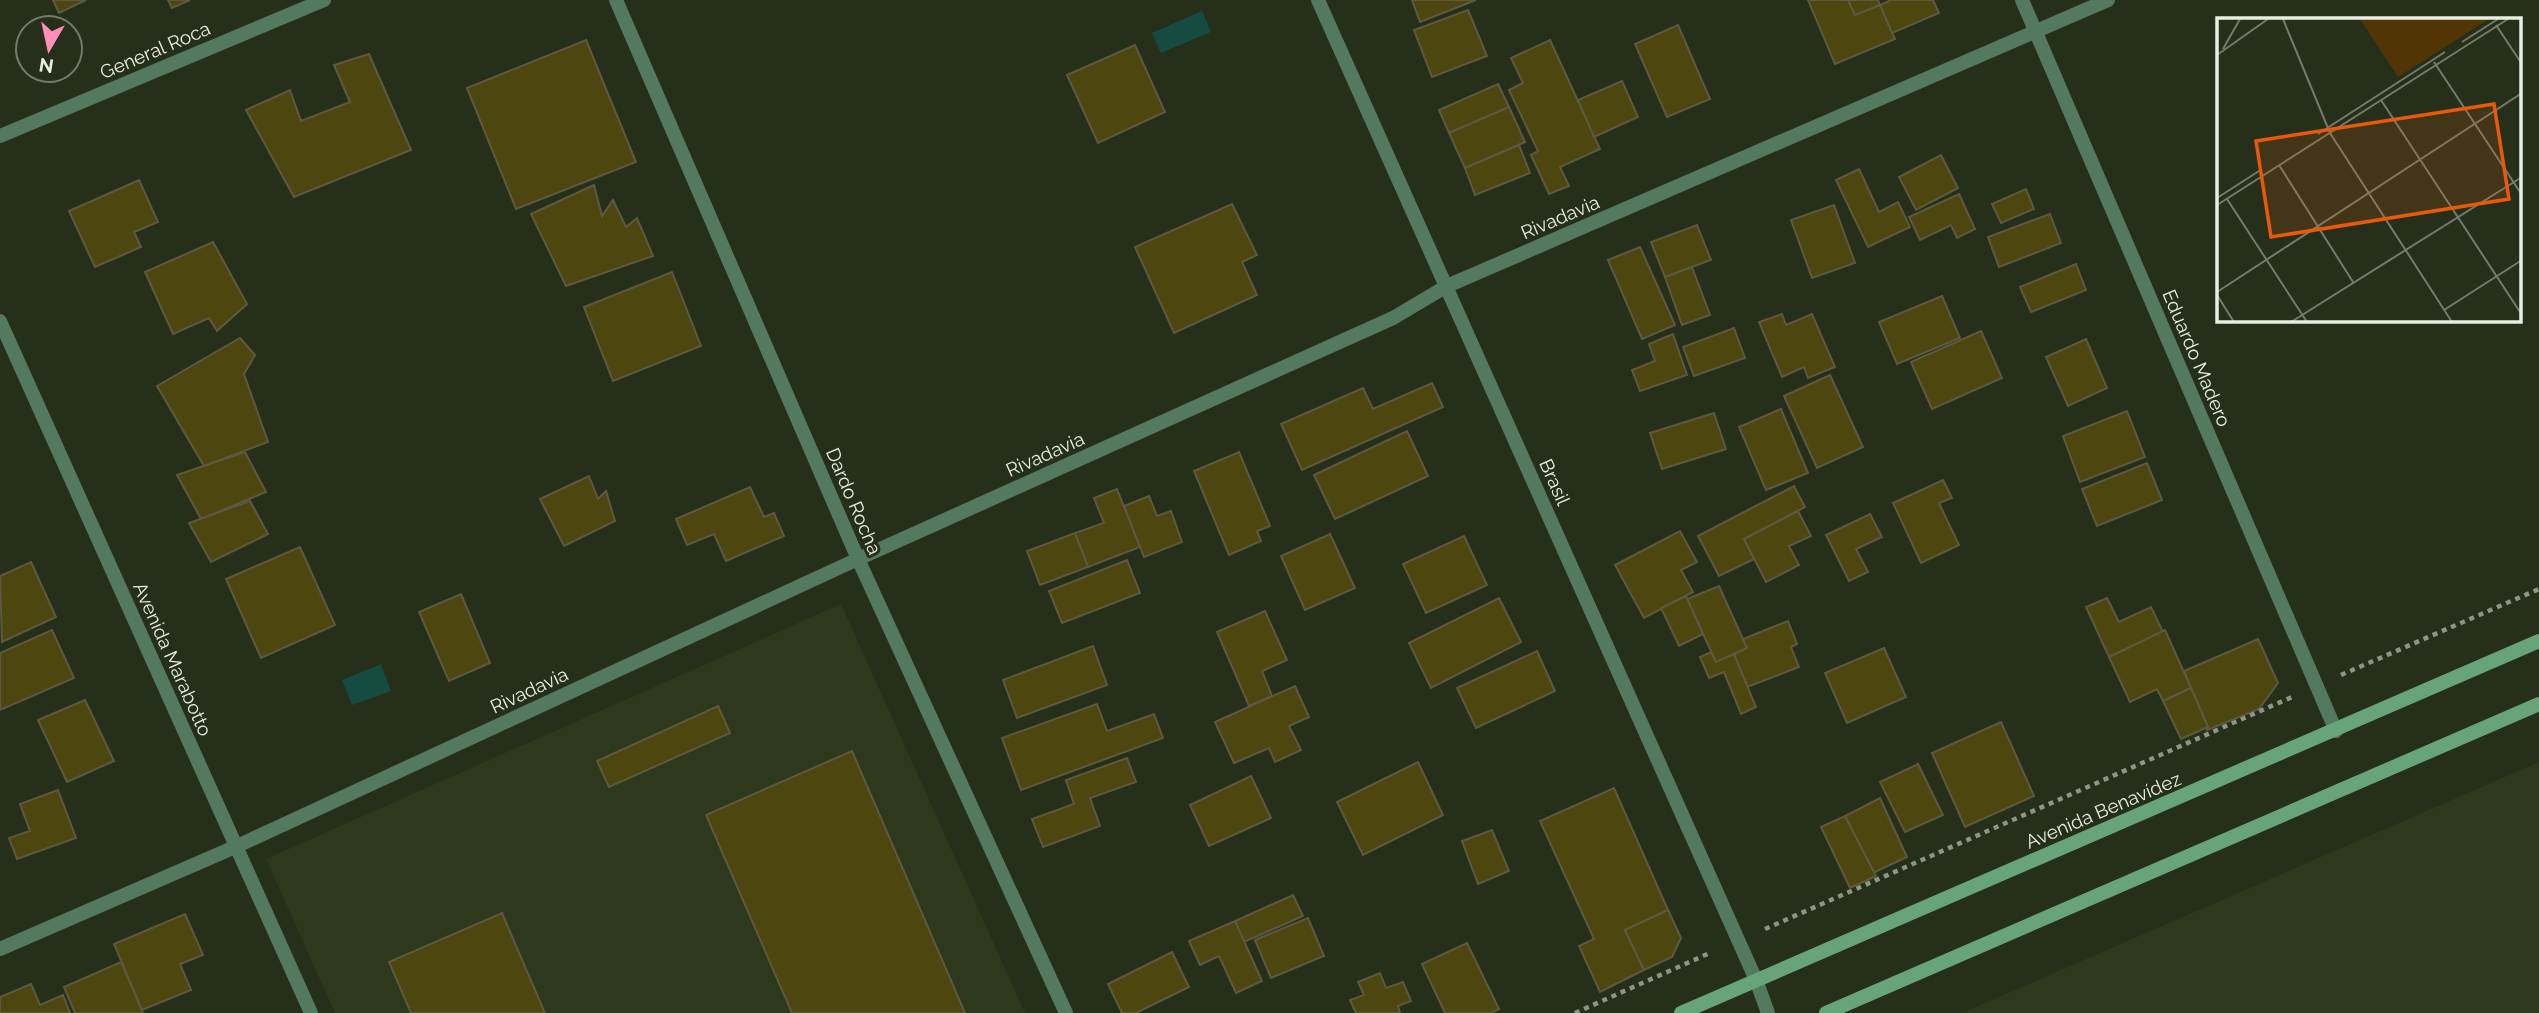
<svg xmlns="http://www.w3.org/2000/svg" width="2539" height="1013" viewBox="0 0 2539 1013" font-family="Raleway,sans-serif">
<rect width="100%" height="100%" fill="#262f1a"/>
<!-- built -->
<g fill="#2d381d">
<path d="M841 604 1025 1013H335L266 859Z"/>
<path d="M2539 762V1013H1962Z"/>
</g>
<!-- water -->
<g fill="#164b42">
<path d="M1202 11 1211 32 1161 53 1152 33Z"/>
<path d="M381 664 391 691 352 705 342 680Z"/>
</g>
<!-- building -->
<g fill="#4e460f" stroke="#5d5941" stroke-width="2">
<path d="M53 0H86L59 13Z"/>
<path d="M168 0H190L172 8Z"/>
<path d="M1412 0H1476L1420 22Z"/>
<path d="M1808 0H1848L1855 15 1880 5 1895 39 1835 64Z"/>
<path d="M1848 0H1878L1880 5 1855 15Z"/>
<path d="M1891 0H1933L1939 13 1892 33 1880 5Z"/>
<path d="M1468 10 1487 56 1432 77 1414 30Z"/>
<path d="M1678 25 1710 99 1667 117 1635 44Z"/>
<path d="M586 40 636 162 516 209 467 88Z"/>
<path d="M1550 40 1600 149 1560 167 1569 186 1549 194 1531 155 1538 151 1509 90 1523 83 1511 58Z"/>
<path d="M1135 45 1165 112 1098 143 1067 75Z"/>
<path d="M369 54 411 150 294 197 246 110 290 90 301 121 350 102 334 65Z"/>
<path d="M1622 81 1638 117 1594 137 1578 100Z"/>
<path d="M1498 84 1509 107 1449 133 1439 110Z"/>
<path d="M1509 107 1525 142 1465 168 1449 133Z"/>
<path d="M1519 145 1530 173 1475 195 1465 168Z"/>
<path d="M1941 155 1958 188 1916 210 1899 177Z"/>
<path d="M1859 169 1879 212 1898 202 1910 227 1868 247 1836 180Z"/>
<path d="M139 180 158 222 134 232 141 247 95 267 69 211Z"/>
<path d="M594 185 602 216 613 200 626 227 637 218 653 256 566 286 531 214Z"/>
<path d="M2026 189 2034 209 2001 223 1992 204Z"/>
<path d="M1959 194 1975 229 1957 238 1951 225 1920 240 1909 217Z"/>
<path d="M1232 204 1257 255 1242 262 1257 295 1174 333 1135 247Z"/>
<path d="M1834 205 1855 263 1812 278 1791 220Z"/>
<path d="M2050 214 2061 243 1999 267 1988 237Z"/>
<path d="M1697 225 1711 260 1665 277 1651 242Z"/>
<path d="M213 242 247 304 217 331 209 318 173 334 145 272Z"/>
<path d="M1640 247 1675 325 1642 339 1608 260Z"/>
<path d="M2076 264 2086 290 2031 312 2020 287Z"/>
<path d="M1692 267 1710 315 1682 325 1665 277Z"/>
<path d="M672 272 701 346 613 381 584 307Z"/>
<path d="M1942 296 1960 338 1897 364 1879 322Z"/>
<path d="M1782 314 1786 325 1812 314 1835 367 1808 378 1804 367 1782 377 1759 322Z"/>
<path d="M1734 328 1745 358 1694 376 1683 347Z"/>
<path d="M1981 331 2002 378 1932 409 1911 362Z"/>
<path d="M1673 334 1687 375 1640 391 1632 370 1655 361 1649 344Z"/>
<path d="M240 338 255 355 244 374 268 442 204 466 157 386Z"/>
<path d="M2086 339 2107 388 2068 406 2046 357Z"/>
<path d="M1830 375 1863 447 1817 468 1784 396Z"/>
<path d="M1432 383 1443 407 1302 470 1281 424 1363 388 1373 409Z"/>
<path d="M1781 409 1808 473 1766 490 1739 427Z"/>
<path d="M2127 411 2145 457 2080 482 2063 436Z"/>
<path d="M1714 413 1726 449 1662 469 1650 433Z"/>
<path d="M1407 431 1428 476 1335 519 1314 475Z"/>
<path d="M245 452 266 492 201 519 177 475Z"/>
<path d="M1239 452 1270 526 1257 531 1261 541 1229 555 1194 471Z"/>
<path d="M2147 463 2162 500 2097 526 2082 489Z"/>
<path d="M589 476 598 499 606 491 615 521 564 546 540 499Z"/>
<path d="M1943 480 1952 498 1939 503 1959 545 1921 563 1893 503Z"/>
<path d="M1794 486 1805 507 1744 539 1754 559 1719 576 1698 536Z"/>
<path d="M750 487 764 517 774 513 784 536 726 561 714 534 687 545 676 519Z"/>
<path d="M1117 489 1140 547 1088 567 1075 533 1104 523 1094 498Z"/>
<path d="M1149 496 1157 516 1171 511 1182 542 1144 557 1124 506Z"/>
<path d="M250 501 268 534 211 562 189 523Z"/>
<path d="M1798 511 1811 536 1789 546 1799 565 1766 582 1744 539Z"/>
<path d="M1870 514 1882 537 1856 549 1868 572 1849 581 1826 535Z"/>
<path d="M1680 531 1697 562 1681 570 1693 592 1644 618 1615 565Z"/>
<path d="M1075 533 1088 567 1040 585 1027 551Z"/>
<path d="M1330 534 1355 588 1305 610 1281 556Z"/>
<path d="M1464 536 1487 585 1426 613 1403 564Z"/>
<path d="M300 547 335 625 261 658 226 579Z"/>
<path d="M1127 560 1140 593 1062 623 1049 591Z"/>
<path d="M31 562 56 617 2 642 0 576Z"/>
<path d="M1719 586 1747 648 1716 662 1687 599Z"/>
<path d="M461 594 490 663 449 681 419 612Z"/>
<path d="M1686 596 1703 634 1679 646 1661 608Z"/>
<path d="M1499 598 1521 642 1431 688 1409 643Z"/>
<path d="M2107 598 2119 622 2151 607 2163 632 2109 657 2086 607Z"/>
<path d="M1265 611 1287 660 1262 671 1272 696 1249 706 1217 632Z"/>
<path d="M1788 621 1797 644 1791 647 1799 667 1747 687 1734 654 1747 648 1743 639Z"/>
<path d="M52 630 74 678 0 710V653Z"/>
<path d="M2165 630 2191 688 2163 701 2157 689 2130 702 2109 657Z"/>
<path d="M2258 639 2278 683 2259 709 2207 730 2208 727 2184 671Z"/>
<path d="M1093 646 1107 685 1017 718 1003 680Z"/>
<path d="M1884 648 1906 697 1847 723 1825 673Z"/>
<path d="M1537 651 1555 691 1476 728 1457 688Z"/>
<path d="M1711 652 1716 662 1734 654 1756 707 1741 714 1724 672 1709 678 1700 657Z"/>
<path d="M1295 686 1309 717 1289 726 1301 750 1275 762 1269 748 1234 763 1215 722Z"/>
<path d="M2191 688 2208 727 2181 739 2163 701Z"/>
<path d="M85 700 114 761 67 782 38 720Z"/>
<path d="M1097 704 1107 731 1154 714 1163 738 1021 790 1002 738Z"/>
<path d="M718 706 730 733 609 787 597 761Z"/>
<path d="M2001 722 2034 796 1965 827 1932 753Z"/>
<path d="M852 751 965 1013H792L706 815Z"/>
<path d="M1127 758 1136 782 1090 798 1100 826 1043 847 1032 819 1074 804 1066 780Z"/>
<path d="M1418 762 1443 815 1363 855 1337 802Z"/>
<path d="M1918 764 1943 815 1905 832 1880 782Z"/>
<path d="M1251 776 1271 818 1209 846 1190 805Z"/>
<path d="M1614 788 1668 910 1625 930 1644 970 1600 992 1579 946 1594 939 1540 821Z"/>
<path d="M58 790 76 838 17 859 9 838 30 831 20 804Z"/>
<path d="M1880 798 1907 857 1873 873 1845 816Z"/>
<path d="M1845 816 1876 876 1850 888 1821 827Z"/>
<path d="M1492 830 1509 871 1478 884 1462 841Z"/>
<path d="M1293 895 1303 916 1244 942 1235 921Z"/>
<path d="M1668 910 1681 938 1672 957 1644 970 1625 930Z"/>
<path d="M502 913 545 1013H411L389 962Z"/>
<path d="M185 914 203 955 180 964 191 990 142 1010 114 944Z"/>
<path d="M1308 918 1324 956 1271 978 1255 940Z"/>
<path d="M1235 921 1262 981 1236 993 1219 956 1200 965 1189 941Z"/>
<path d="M1467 943 1499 1009 1491 1013H1445L1422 964Z"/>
<path d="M1172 952 1189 987 1136 1013H1122L1108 984Z"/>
<path d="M121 962 143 1013H75L64 987Z"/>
<path d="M1380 973 1386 988 1403 982 1411 1001 1398 1006 1400 1013H1356L1350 1000 1364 995 1358 982Z"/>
<path d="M31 984 40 1005 63 995 70 1013H0V997Z"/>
</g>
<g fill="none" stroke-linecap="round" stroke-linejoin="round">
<!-- path -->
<g stroke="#8e9585" stroke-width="4.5" stroke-dasharray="5 5" stroke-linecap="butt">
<path d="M2341 675 2539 589"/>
<path d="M1765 929 2292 697"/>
<path d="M1575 1013 1712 952"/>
</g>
<!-- minor -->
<g stroke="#53795e" stroke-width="14">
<path d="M616 0 858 559 1066 1013"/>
<path d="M1318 0 1756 980 1768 1013"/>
<path d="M2022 0 2336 731"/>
<path d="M0 136 324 0"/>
<path d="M0 321 311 1013"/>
<path d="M0 949 235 847 858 559 1393 318 1447 286 2108 0"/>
</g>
<!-- secondary -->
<g stroke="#67a479" stroke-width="14">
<path d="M1681 1013 2539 641"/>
<path d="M1826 1013 2539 704"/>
</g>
</g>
<g text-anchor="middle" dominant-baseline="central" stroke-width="6" stroke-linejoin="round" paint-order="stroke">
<!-- street labels -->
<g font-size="19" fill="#e8eee1" stroke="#262f1a">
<text transform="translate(155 50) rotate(-23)">General Roca</text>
<text transform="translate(1560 217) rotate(-23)">Rivadavia</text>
<text transform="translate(2197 358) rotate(67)">Eduardo Madero</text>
<text transform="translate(1045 454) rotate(-24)">Rivadavia</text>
<text transform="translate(1555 482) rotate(66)">Brasil</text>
<text transform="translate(854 501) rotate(67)">Dardo Rocha</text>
<text transform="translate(173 659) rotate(66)">Avenida Marabotto</text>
<text transform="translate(529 690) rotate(-25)">Rivadavia</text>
<text transform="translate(2103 810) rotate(-23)">Avenida Benavídez</text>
</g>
</g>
<!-- overview -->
<g transform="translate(2217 18)">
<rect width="304" height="304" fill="#262f1a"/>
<path d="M143 1H272L181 59Z" fill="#513505"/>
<path fill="none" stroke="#747b6a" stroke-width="2" d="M66 1 113 115 235 304M279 7 305 46M245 24 281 1M6 31 23 1M0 37 51 1M217 44 305 177M164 82 305 297M101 116 228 34M62 147 136 264M0 180 42 153M10 181 90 304M0 187 291 1M0 274 305 75M0 277 17 304M227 292 305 242M74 304 305 159"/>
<path fill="#e8590c" fill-opacity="0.15" stroke="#e8590c" stroke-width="3.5" d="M277 86 292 181 54 219 39 123Z"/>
<rect width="304" height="304" fill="none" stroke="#e8eee1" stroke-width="3.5"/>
</g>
<!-- north arrow -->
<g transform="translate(49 49) rotate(189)"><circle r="33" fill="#262f1a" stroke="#747b6a" stroke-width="2"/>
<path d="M0-5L12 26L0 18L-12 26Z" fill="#ff8eba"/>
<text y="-10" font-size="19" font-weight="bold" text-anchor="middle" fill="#e8eee1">N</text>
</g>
</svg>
